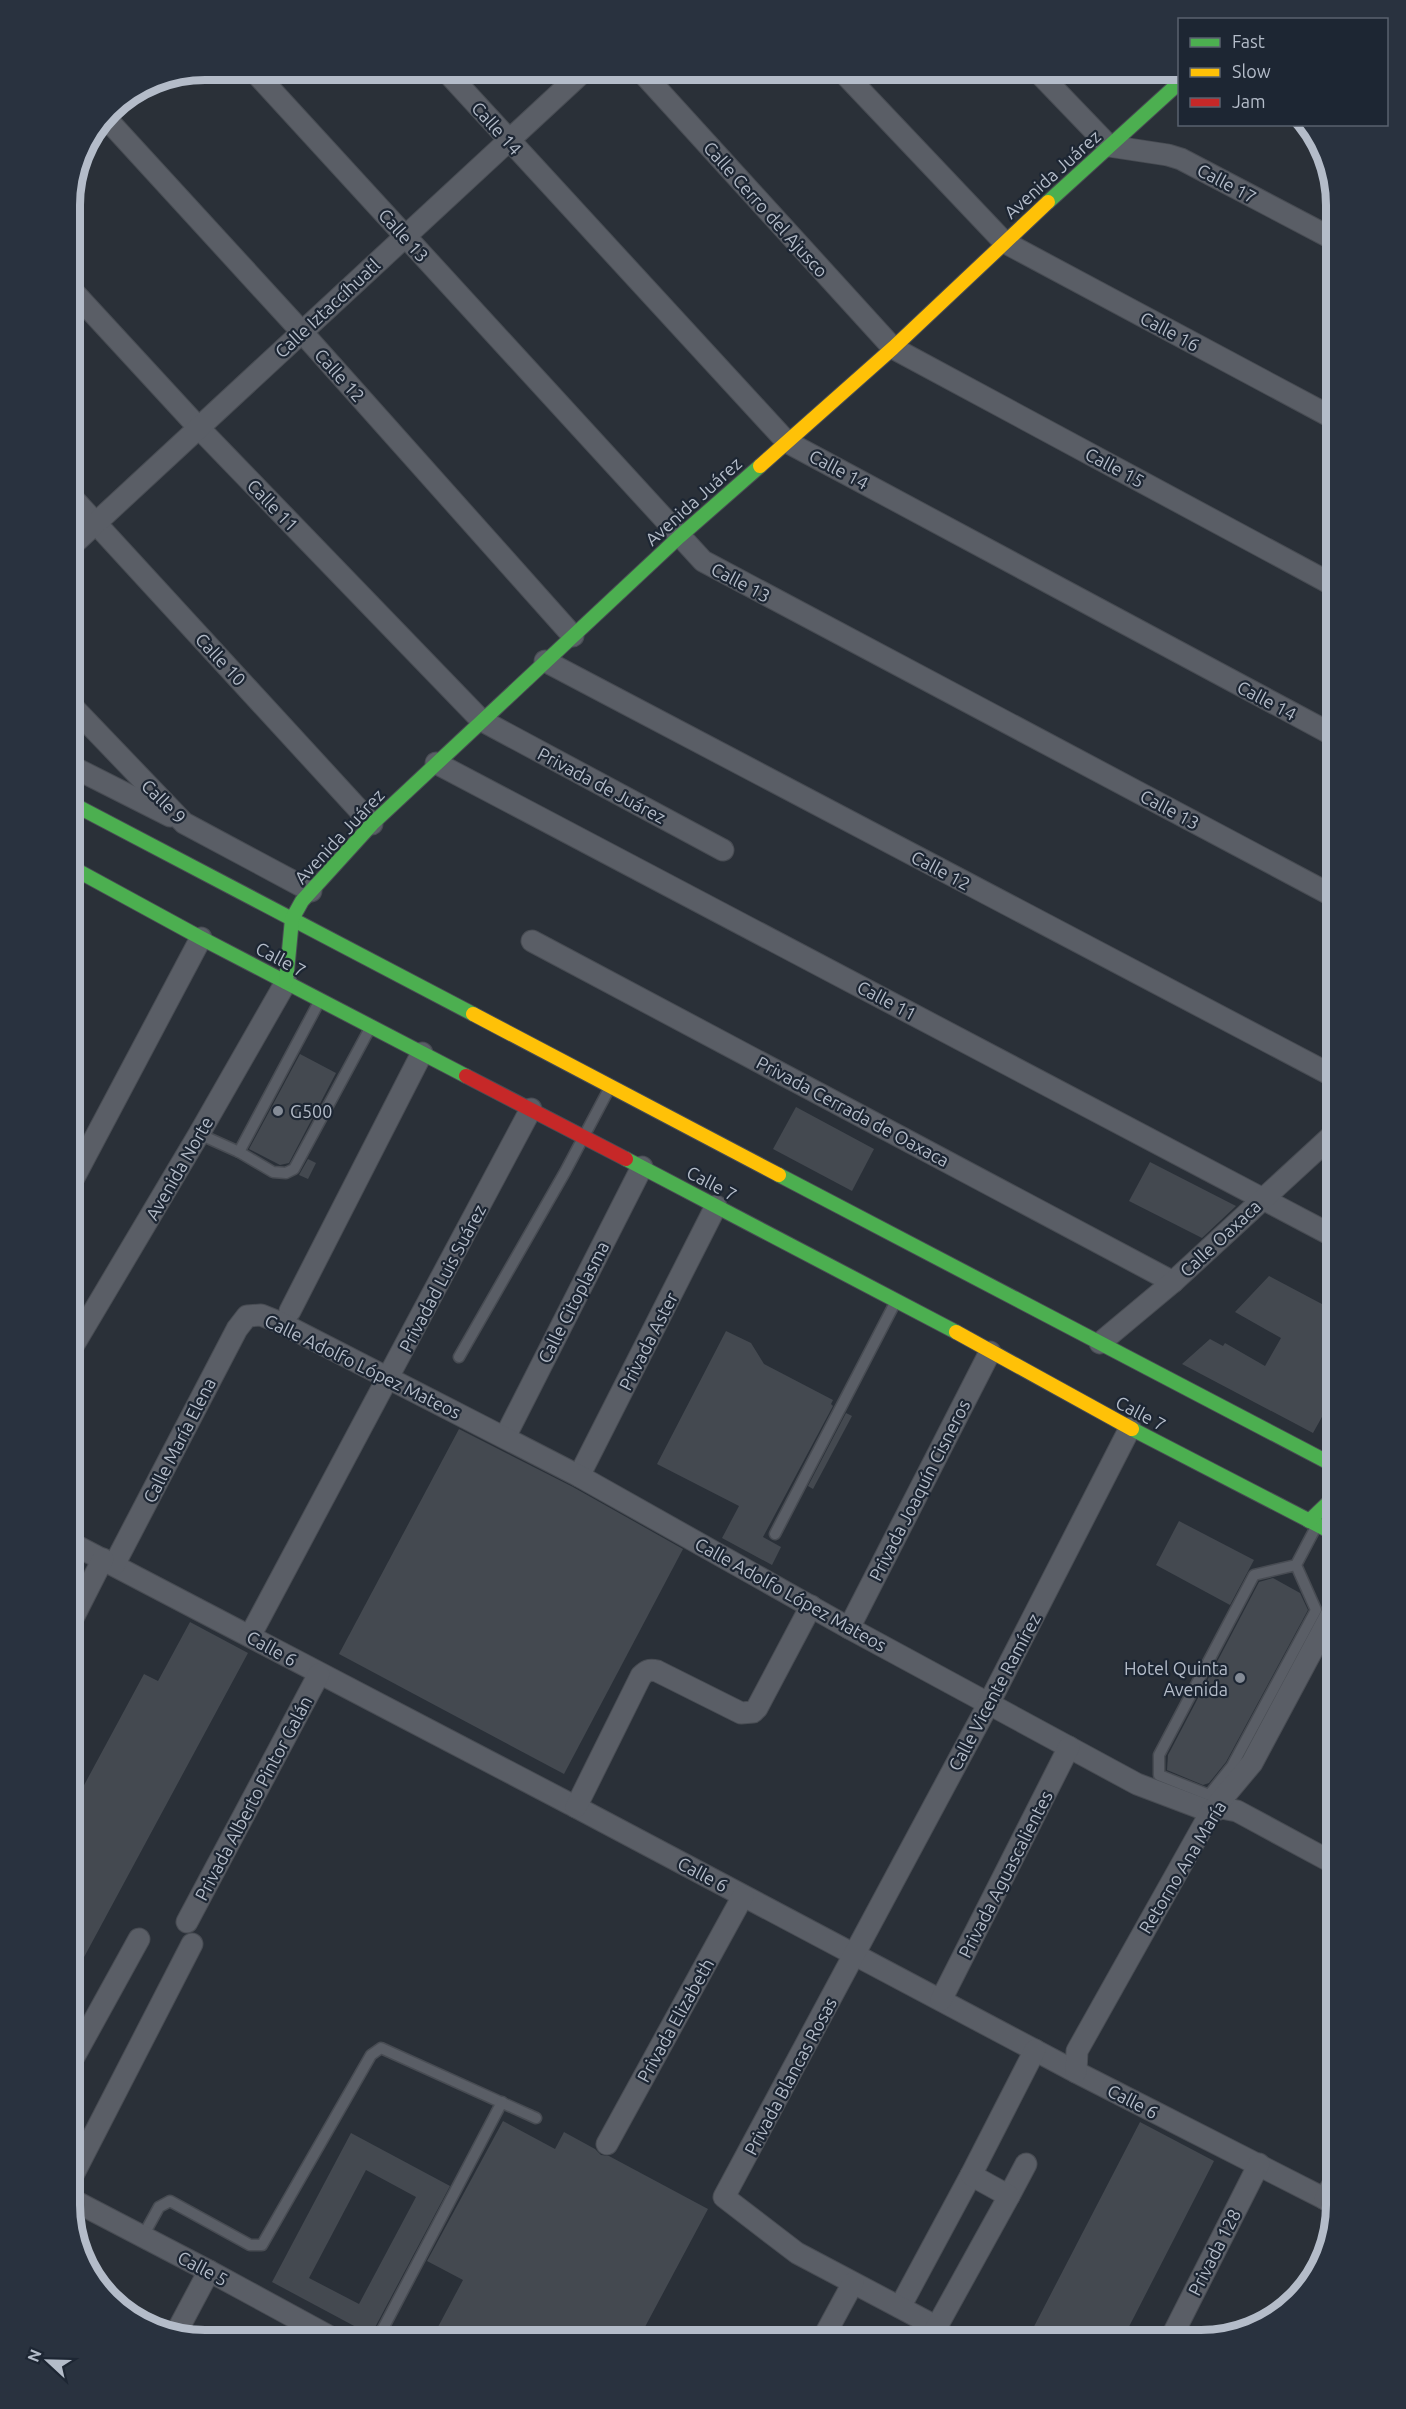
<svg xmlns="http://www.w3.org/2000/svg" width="1406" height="2409" viewBox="0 0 1406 2409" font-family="Ubuntu,sans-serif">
<rect width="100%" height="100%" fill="#2a3038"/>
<!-- building -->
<g fill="#444950" fill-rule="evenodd">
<path d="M300 1054 336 1073 289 1163 280 1165 249 1149Z"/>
<path d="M796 1107 874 1149 852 1191 773 1149Z"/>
<path d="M308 1159 316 1163 308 1179 299 1175Z"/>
<path d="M1150 1162 1236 1206 1202 1238 1129 1201Z"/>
<path d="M1269 1276 1337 1312V1390L1313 1433 1182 1364 1210 1339 1223 1346 1225 1343 1265 1366 1281 1338 1235 1312Z"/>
<path d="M726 1331 751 1343 764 1364 833 1400 831 1404 833 1406 763 1537 781 1547 772 1565 722 1538 739 1506 657 1464Z"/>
<path d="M846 1413 852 1416 813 1489 808 1486Z"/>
<path d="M459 1429 573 1487 683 1549 564 1774 339 1654Z"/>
<path d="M1179 1521 1254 1560 1230 1605 1156 1565Z"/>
<path d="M1273 1578 1300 1593 1308 1610 1226 1762 1209 1783 1203 1785 1167 1770 1168 1755 1259 1582Z"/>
<path d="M190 1622 248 1653 69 1985V1813L144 1674 158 1681Z"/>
<path d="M503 2121 555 2149 564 2132 595 2149 601 2155 609 2156 708 2209 638 2340H431L463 2280 427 2261Z"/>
<path d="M1140 2122 1214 2161 1134 2317 1122 2340H1113L1094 2330 1089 2340H1027Z"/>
<path d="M351 2133 450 2186 371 2335 272 2282ZM366 2170 416 2197 359 2304 309 2278Z"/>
</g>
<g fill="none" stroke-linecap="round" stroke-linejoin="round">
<!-- lane casing -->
<g stroke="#484c53" stroke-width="13">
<g id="lane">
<path d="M199 1134 239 1152 273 1172 286 1173 294 1169 369 1030"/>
<path d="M239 1152 319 1002"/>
<path d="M459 1357 565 1172 609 1089"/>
<path d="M775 1534 895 1303"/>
<path d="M1296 1565 1316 1610 1232 1766 1209 1795 1159 1775V1755L1254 1575 1296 1565 1316 1527"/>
<path d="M143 2236 159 2207 170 2201 250 2245H262L371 2055 381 2048 536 2118"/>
<path d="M377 2340 502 2102"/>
</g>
</g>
<!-- street casing -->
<g stroke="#484c53" stroke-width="23">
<g id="street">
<path d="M252 69 703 561 1337 898"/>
<path d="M444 69 787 442 1337 737"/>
<path d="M639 69 893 348 1337 587"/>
<path d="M840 69 1004 242 1337 420"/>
<path d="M1035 69 1109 146 1168 155 1181 159 1337 241"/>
<path d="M104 116 301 331 573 636"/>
<path d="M69 287 198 427 481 720 723 850"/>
<path d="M69 494 372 824"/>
<path d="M69 548 586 69"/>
<path d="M545 661 1337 1078"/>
<path d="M69 703 184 823 311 891"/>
<path d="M436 763 1337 1238"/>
<path d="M69 765 170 816"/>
<path d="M532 941 1173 1282"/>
<path d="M69 1187 201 938"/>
<path d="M290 1311 422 1053"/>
<path d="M1100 1343 1173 1282 1337 1131"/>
<path d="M69 1353 199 1134 286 982"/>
<path d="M505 1437 642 1167"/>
<path d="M579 1476 716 1206"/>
<path d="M69 1542 576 1807 1076 2072 1337 2205"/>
<path d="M114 1565 237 1329 247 1316 261 1315 281 1323 579 1476 849 1628 1137 1784 1211 1812 1222 1808 1237 1811 1337 1865"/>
<path d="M69 1626 103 1559"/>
<path d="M849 1628 990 1352"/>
<path d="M250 1636 531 1109"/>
<path d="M576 1807 641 1676C646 1671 649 1669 657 1671L741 1713 753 1712 757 1708 811 1606"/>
<path d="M187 1922 319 1674"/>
<path d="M941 2000 1069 1747"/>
<path d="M69 2066 139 1939"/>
<path d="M1076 2072 1077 2051 1211 1812 1252 1763 1337 1604"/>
<path d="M607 2144 743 1896"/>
<path d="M69 2183 192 1944"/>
<path d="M1009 2196 1026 2164"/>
<path d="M69 2198 209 2271 336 2340"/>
<path d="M1325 2199 1337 2176"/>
<path d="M900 2307 971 2175"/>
<path d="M937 2327 797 2253 724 2197 989 1703 1130 1428"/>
<path d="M176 2333 209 2271"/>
<path d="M930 2339 1009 2196 971 2175 1035 2050"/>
<path d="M822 2340 853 2283"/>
<path d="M1170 2340 1259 2164"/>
</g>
</g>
<!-- fast casing -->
<g stroke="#484c53" stroke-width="16">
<g id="fast">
<path d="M1048 202 1180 82"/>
<path d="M69 802 473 1014"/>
<path d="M69 866 201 938 466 1076"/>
<path d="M286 982 292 919 302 901 372 824 679 537 760 466"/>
<path d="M626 1159 956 1332"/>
<path d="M779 1175 1337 1467"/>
<path d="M1132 1429 1337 1535"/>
<path d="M1309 1521 1329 1502 1337 1473"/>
</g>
</g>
<!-- slow casing -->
<g stroke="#484c53" stroke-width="16">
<g id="slow">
<path d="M760 466 893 348 1048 202"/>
<path d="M473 1014 779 1175"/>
<path d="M956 1332 1132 1429"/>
</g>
</g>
<!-- jam casing -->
<g stroke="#484c53" stroke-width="16">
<path id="jam" d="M466 1076 626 1159"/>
</g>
<!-- lane -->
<use href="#lane" stroke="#5a5e66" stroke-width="10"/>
<!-- street -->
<use href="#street" stroke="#5a5e66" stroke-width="21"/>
<!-- fast -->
<use href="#fast" stroke="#4caf50" stroke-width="14"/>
<!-- slow -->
<use href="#slow" stroke="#ffc107" stroke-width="14"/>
<!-- jam -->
<use href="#jam" stroke="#c62828" stroke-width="14"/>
</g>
<!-- markers -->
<g fill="#848b96" stroke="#1d2633" stroke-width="2">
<circle cx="278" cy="1111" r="6"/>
<circle cx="1240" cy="1678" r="6"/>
</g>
<g text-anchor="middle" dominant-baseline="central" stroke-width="4.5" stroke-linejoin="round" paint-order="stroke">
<!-- street labels -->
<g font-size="18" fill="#b4bcc9" stroke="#1d2633">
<text transform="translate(497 128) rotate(48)">Calle 14</text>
<text transform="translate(1052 174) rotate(-42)">Avenida Juárez</text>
<text transform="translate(1227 183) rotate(28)">Calle 17</text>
<text transform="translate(766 209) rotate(48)">Calle Cerro del Ajusco</text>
<text transform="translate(404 235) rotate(48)">Calle 13</text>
<text transform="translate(327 308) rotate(-43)">Calle Iztaccíhuatl</text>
<text transform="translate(1170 331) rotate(28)">Calle 16</text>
<text transform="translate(340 375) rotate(48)">Calle 12</text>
<text transform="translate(1115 467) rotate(28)">Calle 15</text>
<text transform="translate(839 469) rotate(28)">Calle 14</text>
<text transform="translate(693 501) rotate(-42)">Avenida Juárez</text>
<text transform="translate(273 505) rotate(46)">Calle 11</text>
<text transform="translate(741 582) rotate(28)">Calle 13</text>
<text transform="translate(221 659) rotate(47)">Calle 10</text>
<text transform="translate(1267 700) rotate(28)">Calle 14</text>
<text transform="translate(602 785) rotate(28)">Privada de Juárez</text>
<text transform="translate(164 801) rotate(45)">Calle 9</text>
<text transform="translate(1170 809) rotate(28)">Calle 13</text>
<text transform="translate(339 836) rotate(-47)">Avenida Juárez</text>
<text transform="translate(941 870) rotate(28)">Calle 12</text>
<text transform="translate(281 959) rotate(28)">Calle 7</text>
<text transform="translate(887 1000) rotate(28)">Calle 11</text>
<text transform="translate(853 1111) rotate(28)">Privada Cerrada de Oaxaca</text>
<text transform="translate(179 1168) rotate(-60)">Avenida Norte</text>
<text transform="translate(712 1183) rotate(28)">Calle 7</text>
<text transform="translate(1220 1238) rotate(-43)">Calle Oaxaca</text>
<text transform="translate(442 1278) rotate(-62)">Privadad Luis Suárez</text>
<text transform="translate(573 1302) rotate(-63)">Calle Citoplasma</text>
<text transform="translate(648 1341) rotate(-63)">Privada Aster</text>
<text transform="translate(363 1366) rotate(26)">Calle Adolfo López Mateos</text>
<text transform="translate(1141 1413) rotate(28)">Calle 7</text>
<text transform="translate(179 1440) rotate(-63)">Calle María Elena</text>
<text transform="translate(919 1490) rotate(-63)">Privada Joaquín Cisneros</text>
<text transform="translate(791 1594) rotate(29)">Calle Adolfo López Mateos</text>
<text transform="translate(272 1648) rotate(29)">Calle 6</text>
<text transform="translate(994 1692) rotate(-62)">Calle Vicente Ramírez</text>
<text transform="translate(253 1798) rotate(-62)">Privada Alberto Pintor Galán</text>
<text transform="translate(1182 1867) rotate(-59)">Retorno Ana María</text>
<text transform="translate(703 1874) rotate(28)">Calle 6</text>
<text transform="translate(1005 1874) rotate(-63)">Privada Aguascalientes</text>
<text transform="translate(675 2020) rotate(-61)">Privada Elizabeth</text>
<text transform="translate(790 2076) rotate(-62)">Privada Blancas Rosas</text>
<text transform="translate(1133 2101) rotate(27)">Calle 6</text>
<text transform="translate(1214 2252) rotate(-63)">Privada 128</text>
<text transform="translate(203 2268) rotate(28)">Calle 5</text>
</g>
<!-- poi labels -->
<g font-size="18" fill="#b4bcc9" stroke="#1d2633" text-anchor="start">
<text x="290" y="1111">G500</text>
<text x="1228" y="1668" text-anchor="end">Hotel Quinta<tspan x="1228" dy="21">Avenida</tspan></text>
</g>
</g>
<!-- crop -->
<path d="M0 0H1406V2409H0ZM205 80H1201A125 125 0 0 1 1326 205V2205A125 125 0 0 1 1201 2330H205A125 125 0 0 1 80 2205V205A125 125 0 0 1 205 80Z" fill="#29323f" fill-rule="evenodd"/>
<path fill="none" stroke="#b4bcc9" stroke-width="8" d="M205 80H1201A125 125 0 0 1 1326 205V2205A125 125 0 0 1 1201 2330H205A125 125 0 0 1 80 2205V205A125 125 0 0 1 205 80Z"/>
<!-- legend -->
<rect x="1178" y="18" width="210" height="108" fill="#1d2633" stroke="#59626f" stroke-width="1.5"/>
<rect x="1190" y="38" width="30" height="9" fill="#4caf50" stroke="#59626f" stroke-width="1.5"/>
<text x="1232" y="48" font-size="18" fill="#b4bcc9">Fast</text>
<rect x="1190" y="68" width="30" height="9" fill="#ffc107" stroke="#59626f" stroke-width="1.5"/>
<text x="1232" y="78" font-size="18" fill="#b4bcc9">Slow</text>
<rect x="1190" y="98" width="30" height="9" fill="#c62828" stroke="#59626f" stroke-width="1.5"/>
<text x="1232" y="108" font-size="18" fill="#b4bcc9">Jam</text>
<!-- north arrow -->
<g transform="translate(48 2361) rotate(292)" stroke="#1d2633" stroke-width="4.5" paint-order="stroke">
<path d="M0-4.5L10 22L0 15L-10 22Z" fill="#b4bcc9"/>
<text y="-9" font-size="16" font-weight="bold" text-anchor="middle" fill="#b4bcc9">N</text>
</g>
</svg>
